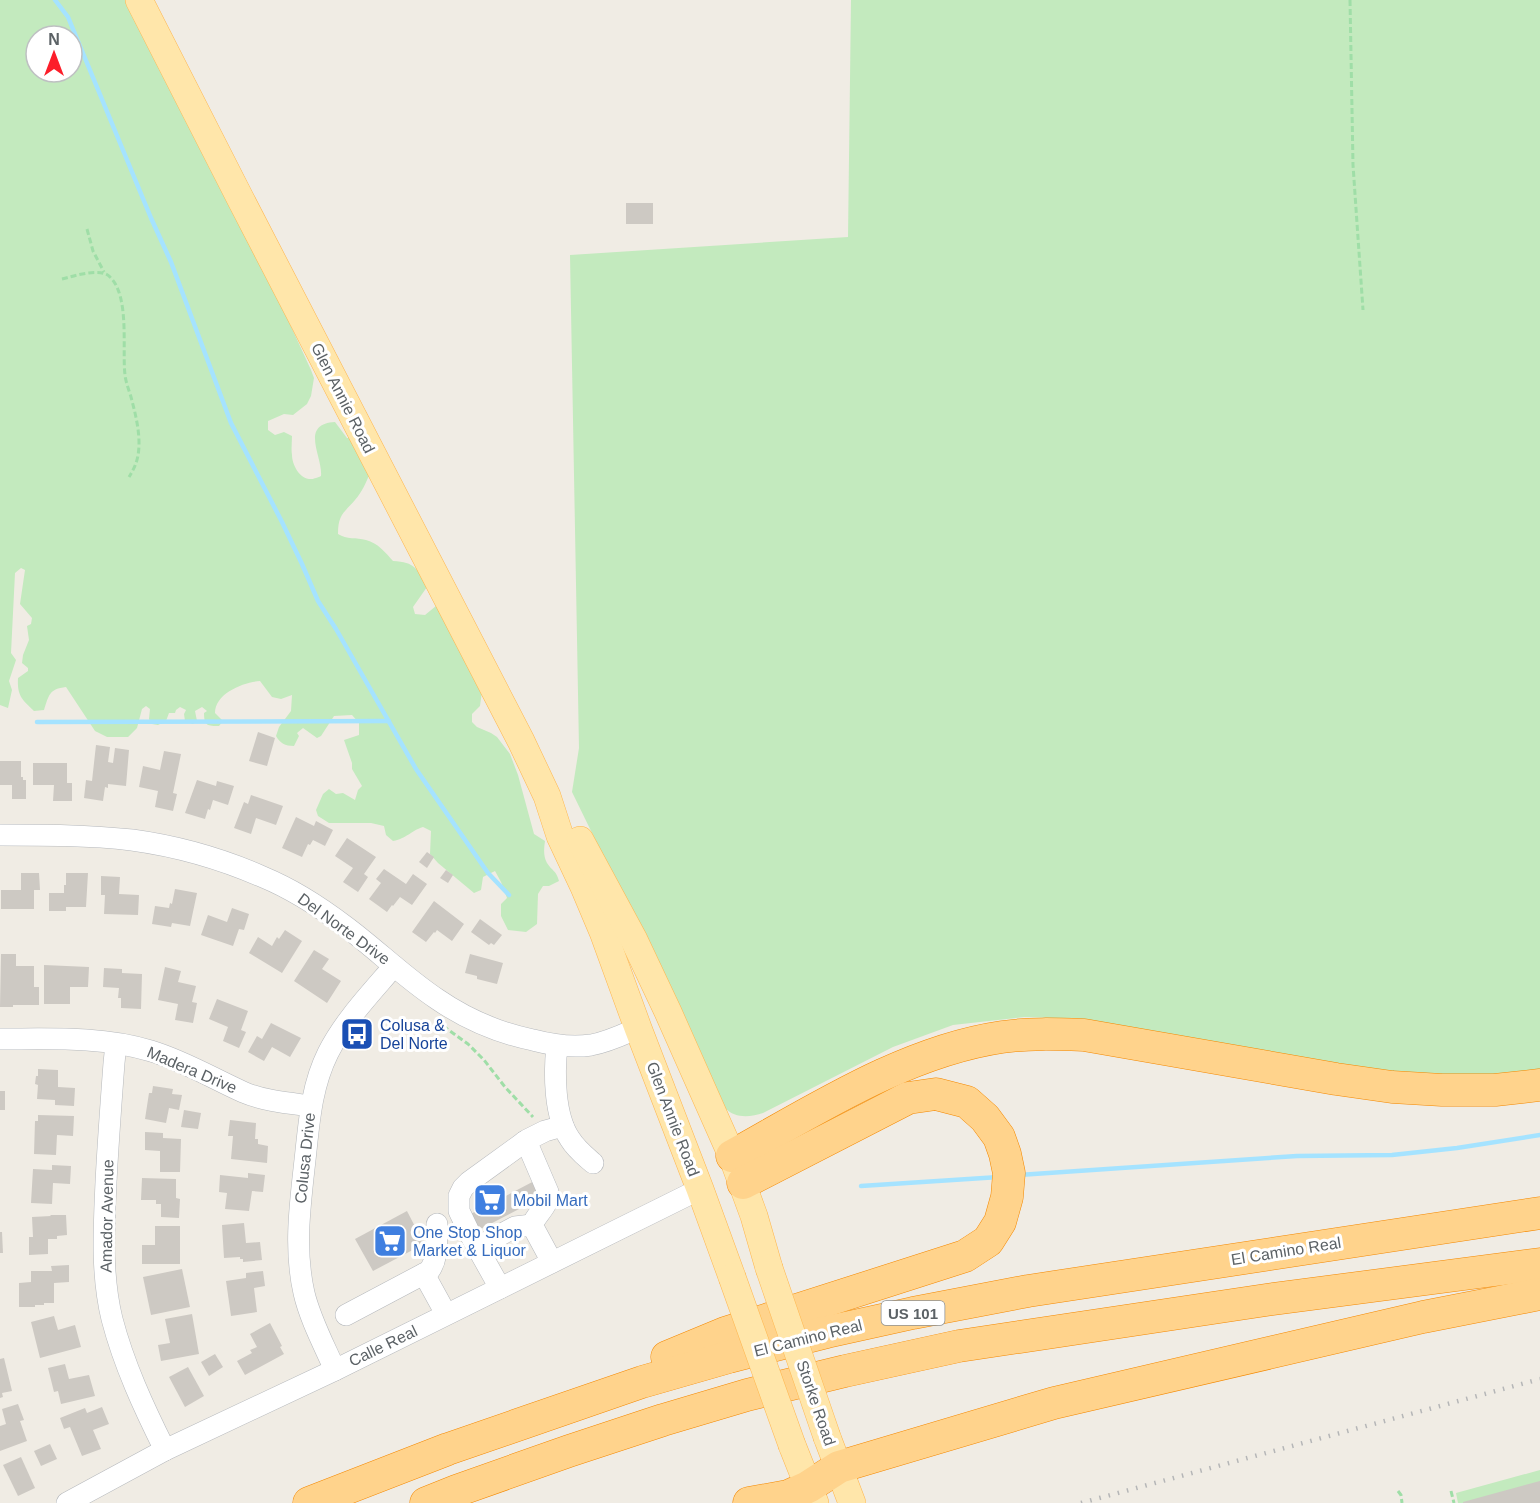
<svg xmlns="http://www.w3.org/2000/svg" width="1540" height="1503" viewBox="0 0 1540 1503" font-family="Arial,sans-serif">
<rect width="100%" height="100%" fill="#f0ece4"/>
<!-- green -->
<g fill="#c3eabe" fill-rule="evenodd">
<path d="M0 0H127L289 322 311 370 314 378 311 396 307 404 293 415 284 414 268 421V430L275 435 284 432 292 436C292 442 291 449 292 455 292 465 300 480 312 479 313 479 319 477 321 476 323 457 299 424 335 422L347 438H354L370 473C366 483 362 492 355 500 344 513 338 514 338 534 347 540 356 537 366 540 378 543 386 553 393 561 415 562 418 569 427 587L413 607 415 614 425 615 436 606 442 610 482 691 480 706 472 714V722L477 727 491 733 497 737 510 754 518 775 534 834 545 841C544 848 543 856 547 863 552 871 556 870 559 881L549 886H543L538 894 537 924 526 932 508 930 501 916V904L507 898 501 882 495 871 483 877 481 890 474 893 438 863 430 854 431 831 423 827C410 831 408 838 393 841L386 835 384 826 371 823H329L318 816 316 810 323 794 329 789 336 794 343 793 355 800 358 790 362 786 352 769V763L344 740 359 735V723L352 715 334 716 321 736 317 738 303 728 297 733 299 736 294 746C285 746 280 743 276 736L279 727 291 711 292 695 281 699 272 697 260 681C244 682 215 693 215 713L223 721 219 726C208 726 204 726 204 713L207 711 202 707 195 711 197 721 193 724 185 721 184 714 186 710 180 707 176 710 175 713H169L166 721 158 725 152 724 149 719 150 709 146 706 142 709 137 728 128 737H107L95 731 66 687C49 689 49 695 44 710L34 711C22 699 17 696 18 678L28 671V668L22 663 23 655 29 640 27 626 31 624 32 618 20 604 25 570 21 568 15 573 11 653 16 660 9 681 12 690 8 708 0 705ZM36 36H72V72H36Z"/>
<path d="M851 0H1540V1075L1401 1078 1084 1019 1024 1017 953 1025 893 1047 763 1113C751 1117 735 1119 725 1108 711 1093 702 1057 693 1038 652 956 612 874 572 792L579 748 570 255 848 237Z"/>
<path d="M1540 1470V1483L1468 1503H1458L1456 1493Z"/>
</g>
<g fill="none" stroke-linecap="round" stroke-linejoin="round">
<!-- stream -->
<g stroke="#a5e3ff" stroke-width="4.5">
<path d="M55 0 68 17 151 218 171 262 231 423 282 522 302 564 318 601 336 629 416 769 488 873 509 895"/>
<path d="M37 722 389 721"/>
<path d="M1019 1175 1297 1156 1392 1155 1457 1148 1540 1135"/>
<path d="M861 1186 999 1177"/>
</g>
</g>
<!-- building -->
<g fill="#cdc9c3">
<rect x="626" y="203" width="27" height="21"/>
<path d="M258 732 275 738 267 766 249 761Z"/>
<path d="M96 745 110 747 108 762 113 763 115 748 129 750 126 786 108 784V788L105 787 103 801 84 798 86 780 92 781Z"/>
<path d="M164 751 181 754 173 793 177 794 173 811 155 807 158 791 139 787 143 766 160 770Z"/>
<path d="M0 761H21V777H23V780H26V799H12V785H0Z"/>
<path d="M33 763H67V783H72V801H53L54 785H33Z"/>
<path d="M197 780 216 786 217 781 234 786 228 805 213 800 210 810 208 809 205 819 185 813Z"/>
<path d="M251 795 283 806 276 825 256 818 251 834 234 828 244 802 248 804Z"/>
<path d="M296 817 314 826 316 821 333 830 325 846 313 840 310 845 308 844 302 857 282 848Z"/>
<path d="M347 838 376 857 364 874 368 877 358 892 343 882 353 868 335 856Z"/>
<path d="M427 852 434 857 427 868 419 862Z"/>
<path d="M384 869 406 884 413 874 427 884 412 905 400 897 393 906 392 905 387 912 369 899 381 883 376 879Z"/>
<path d="M446 870 453 875 448 883 440 878Z"/>
<path d="M21 873H39L40 890H34V909H1V890H21Z"/>
<path d="M66 873H88L86 907H66V911H49V893H64V885H66Z"/>
<path d="M101 876 120 877 119 894 139 895 138 915 104 914 105 895H101Z"/>
<path d="M175 889 197 893 190 926 172 923 171 927 152 924 155 906 169 908 170 903 172 904Z"/>
<path d="M434 901 464 924 452 941 437 930 435 933 434 932 426 942 412 932Z"/>
<path d="M232 908 249 914 244 930 239 929 233 946 201 935 208 915 227 922Z"/>
<path d="M480 919 502 935 494 945 491 943 489 945 471 932Z"/>
<path d="M285 930 302 941 282 973 249 953 258 937 272 946 277 937 279 939Z"/>
<path d="M314 950 329 959 322 969 341 981 327 1003 294 981Z"/>
<path d="M1 954H16V966H34V987H39V1005H13V1007H0Z"/>
<path d="M470 954 503 963 497 984 477 979V976L465 973Z"/>
<path d="M44 965 89 967 88 987H70V1004H44Z"/>
<path d="M165 967 181 971 178 982 196 986 192 1002 197 1003 193 1023 175 1020 178 1004 158 1000Z"/>
<path d="M104 968 122 969V973L142 974 141 1009 121 1008V998H118L119 988 103 987Z"/>
<path d="M217 999 248 1011 241 1030 246 1032 239 1048 223 1041 228 1027 209 1019Z"/>
<path d="M271 1023 301 1038 290 1057 272 1047 264 1061 248 1052 257 1036 262 1039Z"/>
<path d="M38 1069 58 1070V1087L75 1088 74 1106 55 1105V1100L37 1099 38 1085 35 1084 36 1076H38Z"/>
<path d="M153 1086 173 1089 172 1094 182 1095 179 1110 169 1108 166 1123 145 1119 149 1093H152Z"/>
<rect x="0" y="1091" width="5" height="19"/>
<path d="M184 1110 201 1113 198 1129 181 1127Z"/>
<path d="M38 1115 74 1116 73 1136 57 1135 56 1155 34 1154 35 1121H38Z"/>
<path d="M230 1120 256 1123 255 1139H258V1144L268 1146 267 1163 231 1159 233 1136H228Z"/>
<path d="M145 1132 163 1133V1138L181 1139 180 1172H160V1151L145 1150Z"/>
<path d="M52 1165 71 1166 70 1184 53 1183 52 1204 31 1203 33 1169 52 1170Z"/>
<path d="M248 1173 265 1175 263 1192 252 1191 249 1211 225 1209 227 1193 219 1192 220 1175 248 1178Z"/>
<path d="M142 1178 176 1179V1198L180 1199 179 1218 161 1217V1204H156V1200H141Z"/>
<path d="M538 1179 546 1195 471 1234 463 1218 484 1207 476 1192 492 1184 500 1199Z"/>
<path d="M407 1211 424 1244 373 1271 355 1239Z"/>
<path d="M50 1215H66L67 1235 57 1236V1239H48V1254L29 1255V1237H33L32 1217 51 1216Z"/>
<path d="M244 1223 246 1243 260 1242 262 1260 243 1262V1259H240V1257L224 1258 222 1225Z"/>
<path d="M155 1226H180V1264H142V1245H155Z"/>
<path d="M0 1232H2L3 1253H0Z"/>
<path d="M69 1265V1282L54 1283V1303H44V1305H35V1307H19V1283L31 1282V1271H52L51 1266Z"/>
<path d="M182 1269 190 1307 151 1315 143 1277Z"/>
<path d="M263 1271 265 1286 254 1288 257 1312 231 1316 226 1281 246 1278V1273Z"/>
<path d="M192 1314 199 1354 161 1361 158 1345 170 1343 165 1319Z"/>
<path d="M54 1316 58 1330 75 1325 81 1347 40 1358 31 1322Z"/>
<path d="M270 1323 282 1346 280 1347 284 1354 245 1375 237 1361 252 1353 250 1350 257 1347 250 1334Z"/>
<path d="M215 1354 223 1367 209 1376 201 1362Z"/>
<path d="M4 1358 12 1391 2 1393 3 1397 0 1398V1359Z"/>
<path d="M65 1364 69 1379 89 1375 95 1396 61 1404 58 1391 54 1392 48 1368Z"/>
<path d="M188 1367 204 1396 185 1407 169 1377Z"/>
<path d="M18 1404 24 1420 20 1421 27 1441 0 1451V1426L6 1424 2 1409Z"/>
<path d="M102 1407 109 1424 93 1430 101 1449 82 1456 70 1427 64 1429 60 1418 85 1408 87 1413Z"/>
<path d="M50 1444 57 1459 41 1466 34 1451Z"/>
<path d="M21 1457 35 1488 18 1496 3 1465Z"/>
<path d="M1540 1481V1503H1463V1502Z"/>
</g>
<g fill="none" stroke-linecap="round" stroke-linejoin="round">
<!-- minor casing -->
<g stroke="#b5b8bc" stroke-width="22">
<g id="minor">
<path d="M0 835C44 835 88 835 132 840 176 846 222 859 263 877 292 889 320 907 345 926 376 949 404 977 437 999 466 1019 499 1033 533 1040 552 1045 571 1048 591 1045 608 1042 622 1035 638 1028"/>
<path d="M0 1039C50 1039 102 1036 151 1051 184 1061 212 1078 243 1092 264 1101 288 1103 311 1106"/>
<path d="M116 1044 114 1063C111 1103 108 1143 106 1182 104 1228 101 1274 112 1319 124 1365 144 1408 165 1450"/>
<path d="M557 1046C554 1073 554 1116 570 1139 576 1149 585 1156 593 1163"/>
<path d="M524 1142 530 1150 548 1192C550 1205 537 1213 532 1225L552 1262"/>
<path d="M478 1247 515 1227 532 1225"/>
<path d="M424 1274 446 1314"/>
<path d="M500 1288 472 1238 459 1211V1196L463 1188 469 1182 527 1140 545 1131 563 1126"/>
<path d="M346 1315 429 1271C439 1258 436 1240 437 1224"/>
<path d="M335 1370C324 1345 310 1319 304 1293 294 1249 300 1205 305 1160 309 1124 311 1087 328 1053 344 1021 371 993 394 966"/>
<path d="M67 1503 165 1450 335 1370 700 1189"/>
</g>
</g>
<!-- major casing -->
<g stroke="#ffb64e" stroke-width="28">
<g id="major">
<path d="M139 0 240 198 521 741 547 796 560 836 584 887 603 932 638 1028 700 1189 732 1277"/>
<path d="M580 840 634 940 668 1012 732 1156 754 1216 769 1268"/>
<path d="M827 1437 852 1503"/>
<path d="M792 1445 815 1503"/>
</g>
</g>
<!-- highway casing -->
<g stroke="#f48800" stroke-width="33">
<g id="highway">
<path d="M732 1156C815 1110 906 1051 1002 1037 1029 1033 1056 1034 1084 1035L1336 1079 1392 1087 1442 1090H1495L1540 1085"/>
<path d="M667 1357 725 1333 965 1256 988 1241 1000 1222 1007 1197 1009 1173 1005 1154 999 1137 985 1118 967 1102 936 1094 908 1098 743 1183"/>
<path d="M309 1503 448 1449 642 1382 729 1357 827 1332 913 1313 1028 1291 1540 1213"/>
<path d="M426 1503 456 1491 569 1451 663 1420 747 1395 845 1371 959 1346 1266 1300 1540 1264"/>
<path d="M749 1503 788 1496 808 1487 839 1467 1054 1403 1423 1317 1540 1294"/>
</g>
</g>
<!-- path -->
<g stroke="#9fdea7" stroke-width="3" stroke-dasharray="6 3" stroke-linecap="butt">
<path d="M1350 0 1353 165 1363 310"/>
<path d="M87 229 93 251 104 272"/>
<path d="M62 279C74 276 101 267 110 277 130 296 122 350 125 375 126 383 129 390 131 397 135 412 139 428 139 443 139 457 136 466 129 477"/>
<path d="M443 1026 468 1044 484 1060 505 1087 533 1117"/>
<path d="M1398 1491 1401 1495 1402 1503"/>
<path d="M1451 1491 1454 1503"/>
</g>
<!-- minor -->
<use href="#minor" stroke="#fff" stroke-width="21"/>
<!-- major -->
<use href="#major" stroke="#ffe6aa" stroke-width="27"/>
<!-- highway -->
<use href="#highway" stroke="#ffd38c" stroke-width="32"/>
<!-- rail -->
<path stroke="#b5b6b7" stroke-width="4.5" stroke-dasharray="1.5 8" stroke-linecap="butt" d="M1081 1503 1540 1379"/>
<!-- major-bridge casing -->
<g stroke="#ffb64e" stroke-width="28" stroke-linecap="butt">
<g id="major-bridge">
<path d="M769 1268 827 1437"/>
<path d="M732 1277 792 1445"/>
</g>
</g>
<!-- major-bridge -->
<use href="#major-bridge" stroke="#ffe6aa" stroke-width="27"/>
</g>
<!-- icons -->
<defs>
<g id="bus-square" transform="scale(1.725)"><rect x="-9" y="-9" width="18" height="18" rx="4" fill="#1a4fb4" stroke="#fff"/><path d="M-5-6H5V4H4V6H2V4H-2V6H-4V4H-5ZM-3.5-4V0h7V-4ZM-3.5 1.2v1.5H-2V1.2ZM2 1.2v1.5H3.5V1.2Z" fill="#fff"/></g>
<g id="supermarket-square" transform="scale(1.725)"><rect x="-9" y="-9" width="18" height="18" rx="4" fill="#3f7fe0" stroke="#fff"/><path d="M-6-5.5h2.5l.6 2H6L4.5 2H-2.5L-4.4-4H-6ZM-1.5 3.2a1.3 1.3 0 1 0 .1 0ZM3 3.2a1.3 1.3 0 1 0 .1 0Z" fill="#fff"/></g>
</defs>
<g fill-rule="evenodd">
<use href="#bus-square" x="357" y="1034"/>
<use href="#supermarket-square" x="490" y="1200"/>
<use href="#supermarket-square" x="390" y="1241"/>
</g>
<g text-anchor="middle" dominant-baseline="central" stroke-width="6" stroke-linejoin="round" paint-order="stroke">
<!-- shield labels -->
<rect fill="#fff" stroke="#8d9194" stroke-width="1.5" x="881.5" y="1301" width="63" height="24" rx="4.5"/>
<g font-size="15" font-weight="bold" fill="#5c6266">
<text x="913" y="1313">US 101</text>
</g>
<!-- street labels -->
<g font-size="16" fill="#5c6266" stroke="#fff">
<text transform="translate(343 398) rotate(63)">Glen Annie Road</text>
<text transform="translate(344 929) rotate(36)">Del Norte Drive</text>
<text transform="translate(192 1070) rotate(23)">Madera Drive</text>
<text transform="translate(673 1119) rotate(69)">Glen Annie Road</text>
<text transform="translate(305 1158) rotate(-84)">Colusa Drive</text>
<text transform="translate(107 1216) rotate(-89)">Amador Avenue</text>
<text transform="translate(1286 1251) rotate(-9)">El Camino Real</text>
<text transform="translate(808 1338) rotate(-14)">El Camino Real</text>
<text transform="translate(383 1346) rotate(-26)">Calle Real</text>
<text transform="translate(816 1403) rotate(71)">Storke Road</text>
</g>
<!-- transit labels -->
<g font-size="16" fill="#164399" stroke="#fff" text-anchor="start">
<text x="380" y="1025">Colusa &amp;<tspan x="380" dy="18">Del Norte</tspan></text>
</g>
<!-- shop labels -->
<g font-size="16" fill="#366cbe" stroke="#fff" text-anchor="start">
<text x="513" y="1200">Mobil Mart</text>
<text x="413" y="1232">One Stop Shop<tspan x="413" dy="18">Market &amp; Liquor</tspan></text>
</g>
</g>
<!-- north arrow -->
<g transform="translate(54 54)"><circle r="28" fill="#ffffff" stroke="#bec0c2" stroke-width="1.5"/>
<path d="M0-4.5L10 22L0 15L-10 22Z" fill="#fc1e2a"/>
<text y="-9" font-size="16" font-weight="bold" text-anchor="middle" fill="#5c6266">N</text>
</g>
</svg>
